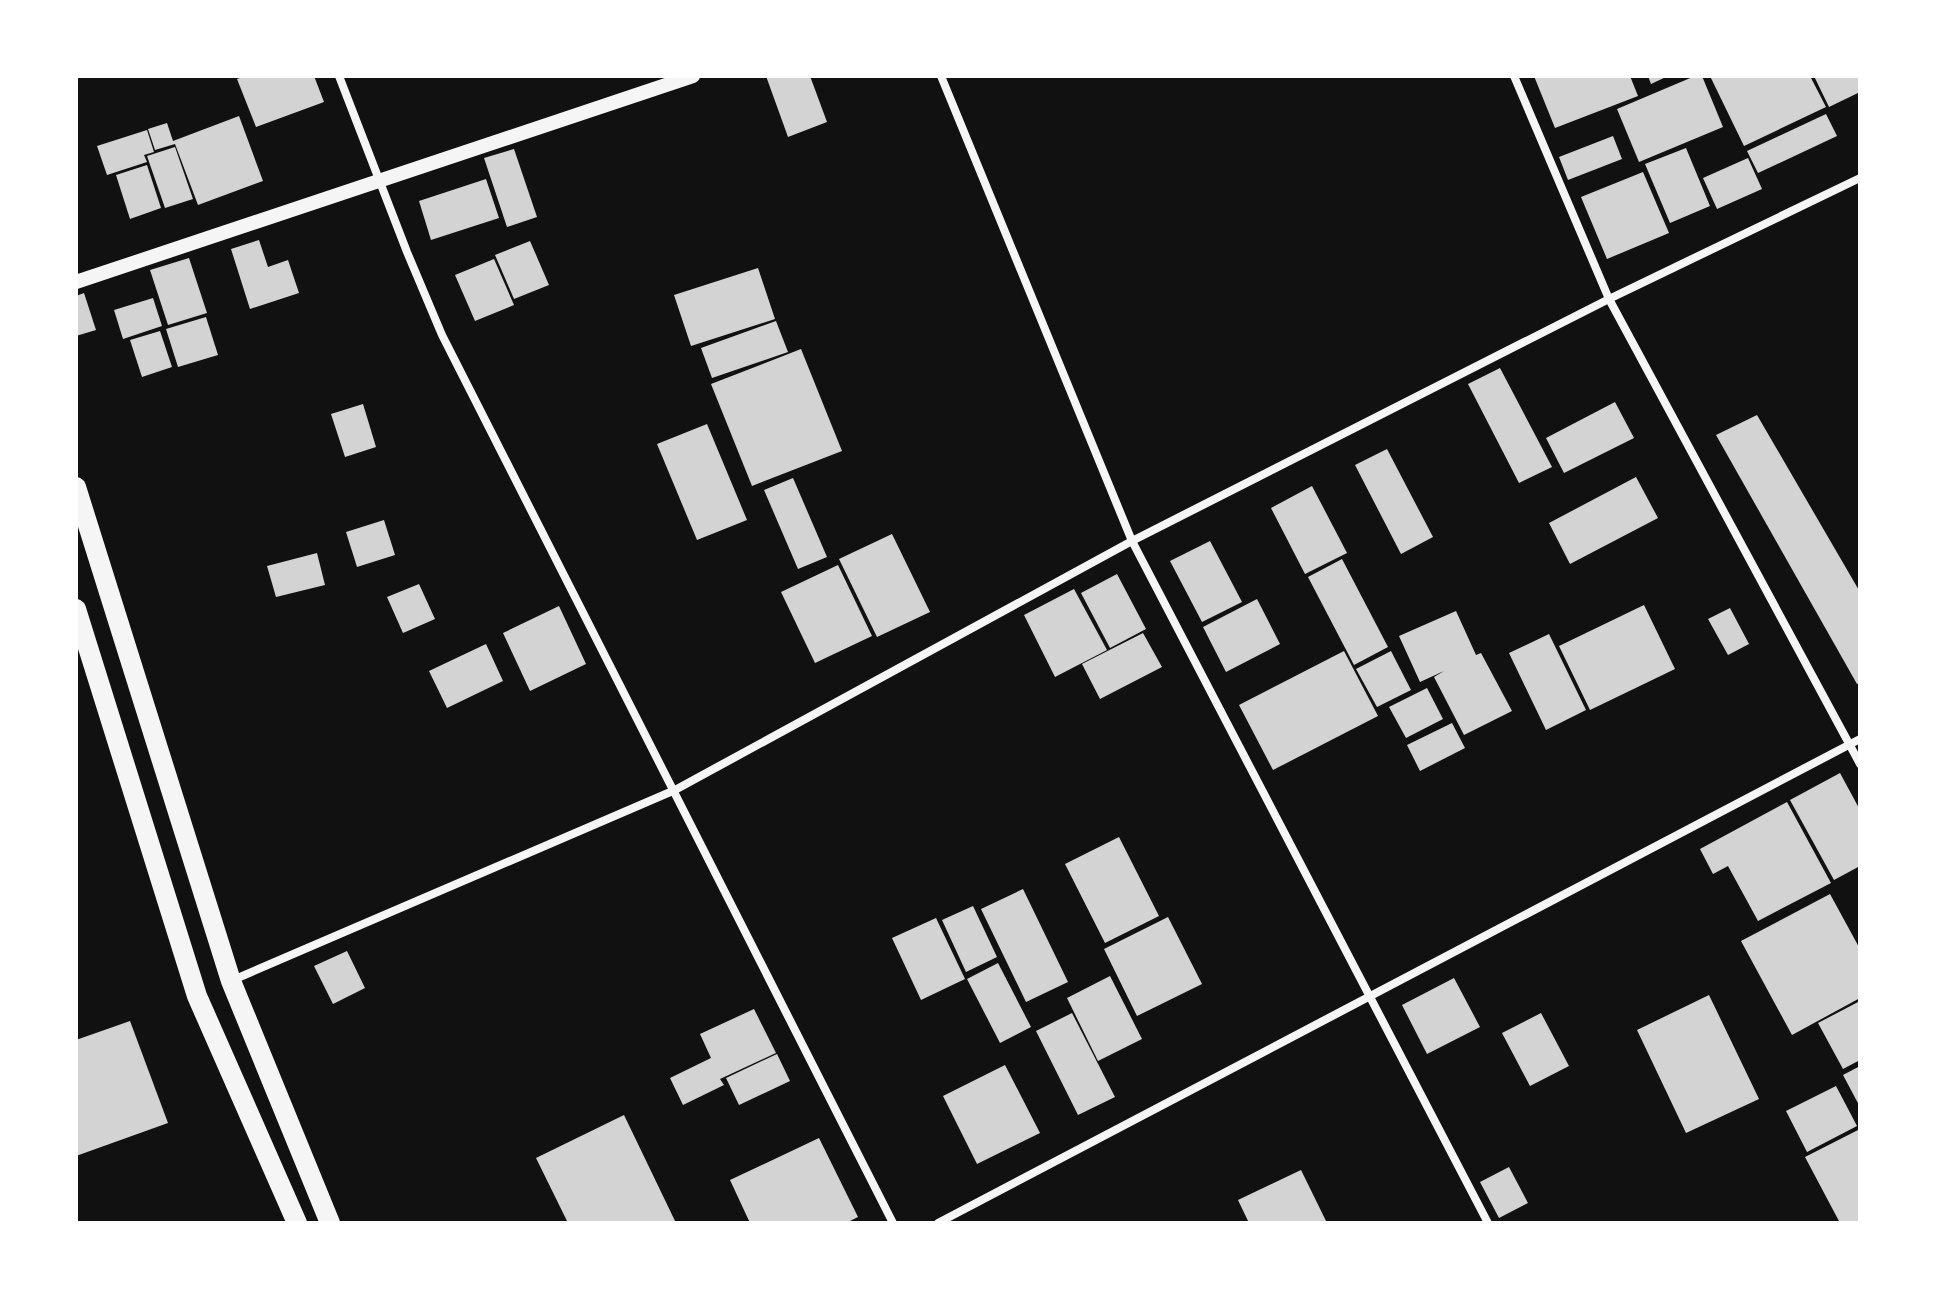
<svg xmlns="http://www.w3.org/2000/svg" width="1936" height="1299" viewBox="0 0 1936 1299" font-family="'Asap Condensed',sans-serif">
<rect width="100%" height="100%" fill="#111"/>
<!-- building -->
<g fill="#d3d3d3">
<path d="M246 76H314L324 102 256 127 237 79Z"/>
<path d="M766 76H810L827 122 788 137Z"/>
<path d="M1534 76H1630L1638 96 1555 128Z"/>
<path d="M1648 76H1668L1651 84Z"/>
<path d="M1695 76H1702L1723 127 1639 162 1617 109Z"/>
<path d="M1710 76H1810L1826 107 1744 146Z"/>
<path d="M1814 76H1860V92L1829 107Z"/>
<path d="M1826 114 1837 136 1758 173 1747 151Z"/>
<path d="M239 116 263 181 198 205 175 144 155 150 148 129 167 123 173 141Z"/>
<path d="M147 130 154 152 144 155 147 162 107 175 97 146Z"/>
<path d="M1613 136 1622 159 1568 180 1559 157Z"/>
<path d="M175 147 193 199 165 208 147 156Z"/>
<path d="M1686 148 1710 206 1670 223 1645 164Z"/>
<path d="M514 149 537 217 507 227 484 158Z"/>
<path d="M1748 158 1762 189 1717 209 1703 178Z"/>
<path d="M147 165 161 208 130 219 116 175Z"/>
<path d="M1643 172 1669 233 1607 259 1581 197Z"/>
<path d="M486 179 499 218 431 240 419 201Z"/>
<path d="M259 240 268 267 288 260 299 293 250 309 231 249Z"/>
<path d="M530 241 549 285 514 299 495 255Z"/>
<path d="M189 258 207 313 168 325 150 270Z"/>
<path d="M494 259 514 305 475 321 455 275Z"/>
<path d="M758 268 775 319 691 346 674 295Z"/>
<path d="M84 293 96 330 76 336V296Z"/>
<path d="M153 298 162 326 123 339 114 310Z"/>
<path d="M206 317 218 355 178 367 166 329Z"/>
<path d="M776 321 788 352 712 378 701 348Z"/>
<path d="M160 331 172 367 142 377 130 340Z"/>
<path d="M801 349 842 451 752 486 711 384Z"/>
<path d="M1500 368 1552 467 1519 483 1468 384Z"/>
<path d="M1615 402 1634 438 1564 473 1546 438Z"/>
<path d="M363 404 376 447 345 457 331 414Z"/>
<path d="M1757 415 1860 592V683L1857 684 1716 435Z"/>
<path d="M707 424 747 520 697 540 657 444Z"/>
<path d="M1387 449 1433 537 1401 554 1355 465Z"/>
<path d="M1636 477 1658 518 1570 564 1549 523Z"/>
<path d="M793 478 827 557 798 569 764 490Z"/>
<path d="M1312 486 1347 553 1305 574 1271 508Z"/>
<path d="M384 520 395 555 357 567 346 532Z"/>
<path d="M892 534 930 612 877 637 839 559Z"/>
<path d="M1210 541 1242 602 1202 622 1170 561Z"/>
<path d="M317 553 325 585 276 597 267 566Z"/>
<path d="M1342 559 1388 647 1354 665 1308 577Z"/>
<path d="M838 565 872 636 815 663 781 592Z"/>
<path d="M1117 574 1146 629 1110 648 1081 593Z"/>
<path d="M419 584 435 619 403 633 387 597Z"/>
<path d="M1074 589 1107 650 1055 677 1024 615Z"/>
<path d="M1257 599 1280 644 1226 672 1203 627Z"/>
<path d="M1644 605 1675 669 1590 710 1559 646Z"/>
<path d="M559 606 586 664 530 691 503 633Z"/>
<path d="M1730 608 1749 644 1728 655 1708 619Z"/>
<path d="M1456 611 1476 655 1481 653 1512 711 1464 735 1434 677 1444 671 1420 682 1399 636Z"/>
<path d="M1143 633 1162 667 1100 699 1082 664Z"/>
<path d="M1549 634 1586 710 1546 730 1509 653Z"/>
<path d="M486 644 503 681 447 708 429 671Z"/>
<path d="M1344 651 1378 716 1273 770 1239 705Z"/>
<path d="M1391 651 1411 690 1377 707 1356 669Z"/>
<path d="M1427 688 1443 719 1406 738 1389 707Z"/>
<path d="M1452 723 1465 748 1420 771 1407 745Z"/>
<path d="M1840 773 1860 810V866L1834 880 1790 800Z"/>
<path d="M1787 802 1831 883 1758 921 1728 866 1713 874 1700 849Z"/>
<path d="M1119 837 1159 916 1105 943 1065 864Z"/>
<path d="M1023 889 1068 982 1026 1002 981 909Z"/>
<path d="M1830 894 1860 949V998L1792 1035 1741 941Z"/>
<path d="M973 906 997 957 966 972 942 920Z"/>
<path d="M1168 917 1202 984 1137 1016 1104 949Z"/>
<path d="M936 918 965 979 921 1000 892 938Z"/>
<path d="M347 951 365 988 333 1004 314 966Z"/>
<path d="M998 963 1031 1027 1000 1043 967 979Z"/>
<path d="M1110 976 1142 1039 1098 1061 1067 998Z"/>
<path d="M1454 978 1480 1027 1427 1054 1402 1005Z"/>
<path d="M1709 995 1759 1099 1686 1133 1637 1030Z"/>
<path d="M1860 1001V1060L1843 1069 1818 1023Z"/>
<path d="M754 1009 776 1053 720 1079 724 1085 683 1105 670 1078 711 1058 700 1034Z"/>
<path d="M1072 1013 1115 1097 1078 1115 1036 1031Z"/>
<path d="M1541 1013 1569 1066 1530 1086 1502 1033Z"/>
<path d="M130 1021 168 1123 76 1156V1040Z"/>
<path d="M777 1054 790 1081 739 1105 726 1078Z"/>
<path d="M1005 1065 1040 1133 977 1164 943 1096Z"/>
<path d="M1860 1066V1107L1843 1075Z"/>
<path d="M1836 1086 1857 1126 1807 1152 1786 1111Z"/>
<path d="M624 1115 676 1223H568L536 1158Z"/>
<path d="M1860 1129V1223H1840L1805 1157Z"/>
<path d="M819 1138 858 1217 846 1223H750L730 1180Z"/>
<path d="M1509 1167 1528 1203 1499 1218 1480 1182Z"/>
<path d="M1301 1170 1327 1223H1249L1238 1200Z"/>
</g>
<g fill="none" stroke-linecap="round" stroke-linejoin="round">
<!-- minor -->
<g stroke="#f5f5f5" stroke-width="8">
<path d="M339 76 407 252 442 335 893 1223"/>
<path d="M941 76 1132 541 1488 1223"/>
<path d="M1514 76 1609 299 1860 764"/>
<path d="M233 980 675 790 1132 541 1609 299 1860 178"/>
<path d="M938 1223 1860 739"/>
</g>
<!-- tertiary -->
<path stroke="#f5f5f5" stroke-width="14" d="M76 282 693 76"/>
<!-- primary -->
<g stroke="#f5f5f5" stroke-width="20">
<path d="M76 487 231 981 330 1223"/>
<path d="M76 609 197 996 297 1223"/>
</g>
</g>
<!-- border -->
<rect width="1936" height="1299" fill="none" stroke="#ffffff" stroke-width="156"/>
</svg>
